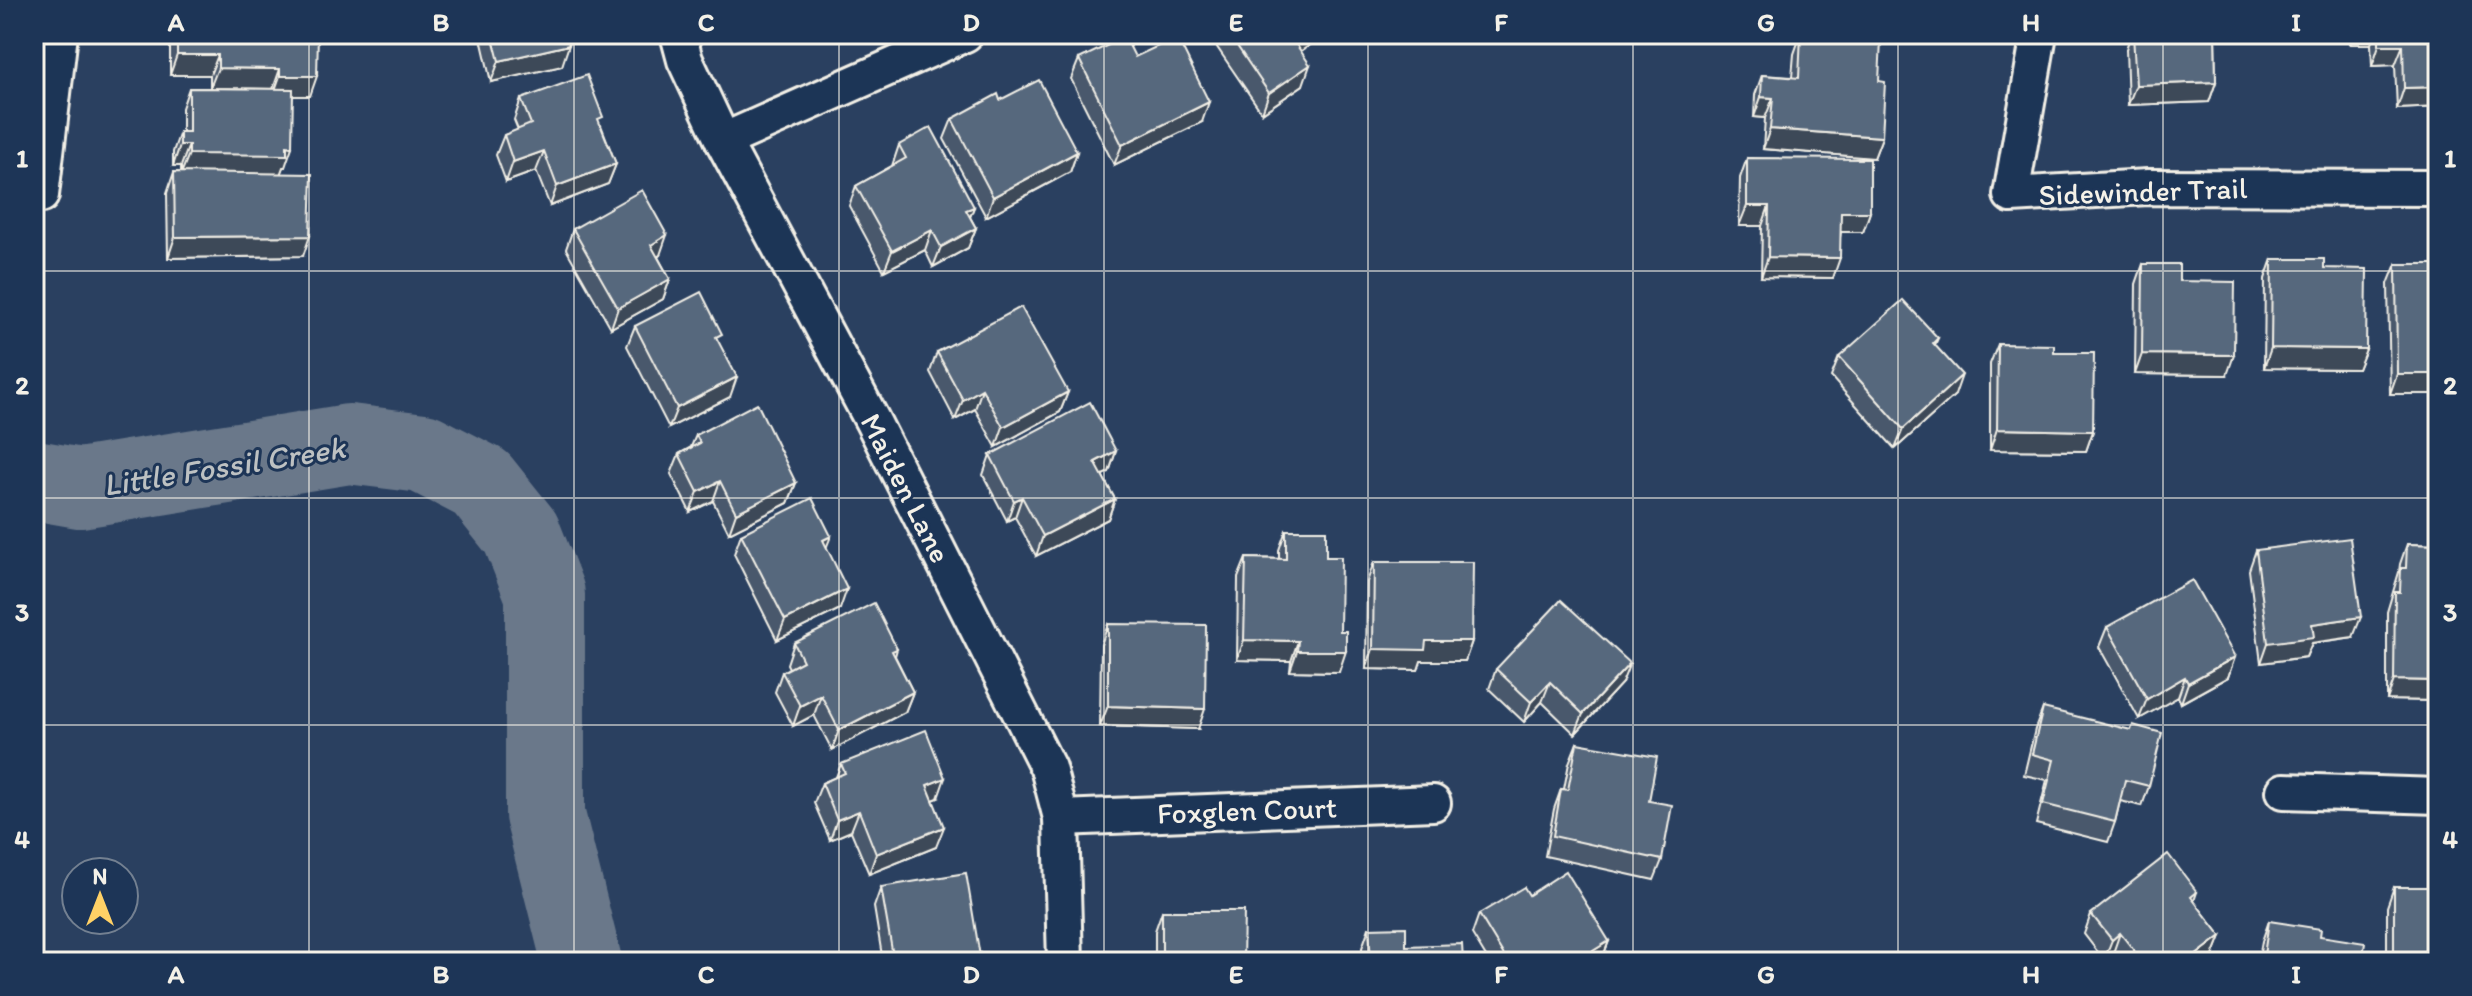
<svg xmlns="http://www.w3.org/2000/svg" width="2472" height="996" viewBox="0 0 2472 996" font-family="Itim,sans-serif">
<rect width="100%" height="100%" fill="#2a4060"/>
<filter id="ink" filterUnits="userSpaceOnUse"><feTurbulence type="fractalNoise" baseFrequency=".0125" numOctaves="2"/><feDisplacementMap in="SourceGraphic" scale="16" xChannelSelector="R" yChannelSelector="G"/><feConvolveMatrix kernelMatrix="1 2 1 2 8 2 1 2 1" color-interpolation-filters="sRGB"/></filter>
<g filter="url(#ink)">
<g fill="none" stroke-linecap="round" stroke-linejoin="round">
<!-- river -->
<path stroke="#6a788a" stroke-width="80" d="M34 480 80 488 349 444 423 453 481 483 521 533 545 594V815L582 962"/>
<!-- minor casing -->
<g stroke="#f4f1e8" stroke-width="40">
<g id="minor">
<path d="M678 34 685 60 723 141 872 420 1048 768 1061 818 1065 962"/>
<path d="M2039 34 2011 195 2148 187 2438 188"/>
<path d="M723 141 965 34"/>
<path d="M41 195 60 34"/>
<path d="M2284 791 2438 796"/>
<path d="M1061 818 1433 803"/>
</g>
</g>
<!-- minor -->
<use href="#minor" stroke="#1d3557" stroke-width="34"/>
</g>
<!-- wall -->
<g fill="#4a596c" stroke="#f4f1e8" stroke-width="2">
<path d="M170 34H318L310 96H293L285 167H283L280 174 303 256 168 258 167 193 174 172 181 173V166H173V152L180 132H182V108L189 88H210V75H170Z"/>
<path d="M480 34H566L562 66 491 82Z"/>
<path d="M1208 34H1323L1322 37 1301 51 1303 85 1262 113Z"/>
<path d="M1801 34 1879 81 1882 137 1874 158 1763 149 1765 118 1754 117 1755 95 1762 75 1792 77 1794 54Z"/>
<path d="M2131 34H2215L2216 82 2209 102 2128 105 2126 49Z"/>
<path d="M2350 34H2438V107L2397 109 2395 65 2372 66 2371 44H2350Z"/>
<path d="M1079 59 1202 122 1114 165 1071 79Z"/>
<path d="M521 99 601 125 616 164 608 184 550 206 536 171 506 182 496 155 504 135 518 130 514 120Z"/>
<path d="M1000 100 1077 152 1070 172 986 217 944 139 952 119Z"/>
<path d="M899 145 974 207 970 217 976 228 968 248 933 267 925 250 884 271 849 206 856 186 892 166Z"/>
<path d="M1747 158 1870 212 1863 232H1841L1833 278 1761 277 1762 226H1739L1740 178Z"/>
<path d="M573 229 660 255 658 257 670 279 663 299 611 328 566 249Z"/>
<path d="M2272 259 2324 268 2366 349 2358 369 2264 368 2265 279Z"/>
<path d="M2143 264 2179 281 2227 375 2135 374 2136 284Z"/>
<path d="M2396 264 2438 394H2390L2388 284Z"/>
<path d="M635 326 719 343 730 397 669 428 627 346Z"/>
<path d="M1938 338 1935 345 1955 395 1895 449 1831 377 1839 357Z"/>
<path d="M1998 344 2054 353 2093 431 2086 451 1990 450V364Z"/>
<path d="M937 352 1068 392 1060 412 996 447 975 409 955 420 930 372Z"/>
<path d="M696 435 796 483 788 503 729 533 713 501 690 512 671 474 679 454 691 447Z"/>
<path d="M1116 451 1109 472 1102 475 1115 499 1108 519 1036 556 1015 517 1007 521 983 475 990 455Z"/>
<path d="M1286 530 1326 557 1339 672 1290 671 1291 661 1237 660 1238 578 1246 558 1279 559V550Z"/>
<path d="M741 534 826 548 840 609 777 640 734 554Z"/>
<path d="M2407 544 2438 545 2437 701 2387 700V612L2399 572 2400 564Z"/>
<path d="M2256 550 2353 637 2312 643 2306 657 2261 663 2249 570Z"/>
<path d="M1374 562 1472 641 1465 661H1421L1418 670 1366 669 1367 582Z"/>
<path d="M1108 624 1198 729 1100 726 1101 645Z"/>
<path d="M2107 627 2235 657 2228 677 2181 703 2178 697 2139 719 2099 647Z"/>
<path d="M794 643 897 649 895 656 913 692 905 712 832 750 814 715 793 726 775 692 782 672 789 668 787 664Z"/>
<path d="M1496 669 1622 683 1575 734 1542 702 1524 722 1489 689Z"/>
<path d="M2043 708 2149 786 2142 806 2120 801 2115 822 2108 842 2036 824 2047 780 2024 775 2035 729Z"/>
<path d="M1577 743 1649 801 1662 860 1654 880 1545 856 1554 809 1561 789H1564L1569 763Z"/>
<path d="M841 764 938 798 933 800 936 847 869 874 851 831 830 840 814 803 822 783 836 777Z"/>
<path d="M881 887 981 962H883L874 907Z"/>
<path d="M2394 887 2429 906 2438 962H2387V907Z"/>
<path d="M2197 892 2194 901 2221 936 2213 956 2205 962H2120L2113 953 2104 960 2084 934 2091 914Z"/>
<path d="M1529 895 1609 941 1601 961 1489 962 1472 934 1479 914Z"/>
<path d="M1162 911 1243 962H1151L1155 955V931Z"/>
<path d="M2269 921 2320 936 2362 962H2258L2262 941Z"/>
<path d="M1369 928 1406 946 1463 962H1362V948Z"/>
</g>
<!-- shaded-wall -->
<g fill="#3c4858" stroke="#f4f1e8" stroke-width="2">
<path d="M1304 34H1323L1322 37 1286 61 1294 41Z"/>
<path d="M2354 34H2374L2371 44H2350Z"/>
<path d="M569 45 562 66 491 82 499 61Z"/>
<path d="M2379 45H2403L2395 65 2372 66Z"/>
<path d="M177 55H218L210 75H170Z"/>
<path d="M1310 65 1303 85 1262 113 1269 93Z"/>
<path d="M218 68 280 69 273 89 210 88Z"/>
<path d="M280 76H317L310 96H273Z"/>
<path d="M2216 82 2209 102 2128 105 2136 85Z"/>
<path d="M2438 87V107L2397 109 2404 88Z"/>
<path d="M1761 97 1773 98 1765 118 1754 117Z"/>
<path d="M1209 102 1202 122 1114 165 1122 145Z"/>
<path d="M1770 129 1882 137 1874 158 1763 149Z"/>
<path d="M180 145H189L181 166H173Z"/>
<path d="M287 146 292 147 285 167H283L280 175 181 174 189 154Z"/>
<path d="M544 151 536 171 506 182 513 162Z"/>
<path d="M1077 152 1070 172 986 217 993 197Z"/>
<path d="M616 164 608 184 550 206 557 186Z"/>
<path d="M1747 206H1769L1762 226H1739Z"/>
<path d="M974 207 966 227V210Z"/>
<path d="M1841 212H1870L1863 232H1834Z"/>
<path d="M976 228 968 248 933 267 941 247Z"/>
<path d="M932 230 925 250 884 271 892 251Z"/>
<path d="M667 235 660 255 644 265 651 245Z"/>
<path d="M310 236 303 256 168 258 175 237Z"/>
<path d="M1768 257 1840 258 1833 278 1761 277Z"/>
<path d="M670 279 663 299 611 328 618 308Z"/>
<path d="M2271 348 2366 349 2358 369 2264 368Z"/>
<path d="M2142 354 2234 355 2227 375 2135 374Z"/>
<path d="M2397 374H2438V394H2390Z"/>
<path d="M1962 375 1955 395 1895 449 1903 429Z"/>
<path d="M737 377 730 397 669 428 677 408Z"/>
<path d="M982 389 975 409 955 420 963 400Z"/>
<path d="M1068 392 1060 412 996 447 1003 427Z"/>
<path d="M1997 429 2093 431 2086 451 1990 450Z"/>
<path d="M1116 451 1109 472 1088 482 1095 462Z"/>
<path d="M720 481 713 501 690 512 698 492Z"/>
<path d="M796 483 788 503 729 533 736 513Z"/>
<path d="M1022 497 1015 517 1007 521 1014 501Z"/>
<path d="M1115 499 1108 519 1036 556 1043 536Z"/>
<path d="M831 536 823 556V540Z"/>
<path d="M847 589 840 609 777 640 785 620Z"/>
<path d="M2361 617 2353 637 2312 643 2306 657 2261 663 2268 643 2312 624Z"/>
<path d="M1244 640 1298 641 1291 661 1237 660Z"/>
<path d="M1426 641H1472L1465 661H1421L1418 670 1366 669 1373 649Z"/>
<path d="M1297 651H1346L1339 672 1290 671Z"/>
<path d="M2235 657 2228 677 2181 703 2188 683Z"/>
<path d="M1630 663 1622 683 1575 734 1583 714Z"/>
<path d="M2185 677 2178 697 2139 719 2147 699Z"/>
<path d="M2394 680 2438 681 2437 701 2387 700Z"/>
<path d="M1550 682 1542 702 1524 722 1531 702Z"/>
<path d="M913 692 905 712 832 750 839 730Z"/>
<path d="M821 695 814 715 793 726 800 706Z"/>
<path d="M1108 706 1205 709 1198 729 1100 726Z"/>
<path d="M945 778 938 798 920 805 927 785Z"/>
<path d="M859 811 851 831 830 840 837 820Z"/>
<path d="M944 827 936 847 869 874 876 854Z"/>
<path d="M2120 933 2113 953 2104 960 2112 940Z"/>
<path d="M2221 936 2213 956 2205 962H2187Z"/>
<path d="M1609 941 1601 961 1575 962Z"/>
</g>
<!-- building -->
<g fill="#56677d" stroke="#f4f1e8" stroke-width="2">
<path d="M177 34H318L317 76H280V69L218 68V55H177Z"/>
<path d="M492 34H566L569 45 499 61Z"/>
<path d="M1229 34H1304L1294 41 1310 65 1269 93Z"/>
<path d="M1801 34 1881 39 1879 81 1885 82 1882 137 1770 129 1773 98 1761 97 1762 75 1799 78Z"/>
<path d="M2133 34H2215L2216 82 2136 85Z"/>
<path d="M2379 34H2438V87L2404 88 2403 45H2379Z"/>
<path d="M1125 37 1135 57 1177 37 1209 102 1122 145 1079 59Z"/>
<path d="M587 75 603 117 598 119 616 164 557 186 544 151 513 162 504 135 531 124 521 99Z"/>
<path d="M1039 80 1077 152 993 197 952 119 998 94 1000 100Z"/>
<path d="M189 88 293 89 292 147 287 146V155L189 154V145H180V132H189Z"/>
<path d="M931 127 974 207 966 210 976 228 941 247 932 230 892 251 856 186 906 158 899 145Z"/>
<path d="M1747 158 1870 159V212H1841L1840 258 1768 257 1769 206H1747Z"/>
<path d="M174 172 312 174 310 236 175 237Z"/>
<path d="M642 190 667 235 651 245 670 279 618 308 573 229Z"/>
<path d="M2272 259H2324V268L2367 269 2366 349 2271 348Z"/>
<path d="M2143 264H2179V281L2235 282 2234 355 2142 354Z"/>
<path d="M2396 264H2438V374H2397Z"/>
<path d="M701 292 722 334 716 337 737 377 677 408 635 326Z"/>
<path d="M1903 300 1938 338 1933 343 1962 375 1903 429 1839 357Z"/>
<path d="M1021 307 1068 392 1003 427 982 389 963 400 937 352Z"/>
<path d="M1998 344 2054 345V353H2094L2093 431 1997 429Z"/>
<path d="M1090 402 1116 451 1095 462 1115 499 1043 536 1022 497 1014 501 990 455Z"/>
<path d="M757 403 796 483 736 513 720 481 698 492 679 454 700 443 696 435Z"/>
<path d="M812 498 831 536 823 540 847 589 785 620 741 534Z"/>
<path d="M1286 530H1326V557H1341L1340 631H1346V651H1297L1298 641 1244 640 1246 558 1286 559Z"/>
<path d="M2350 538 2361 617 2312 624 2314 637 2268 643 2256 550Z"/>
<path d="M2407 544 2438 545V681L2394 680 2395 592H2400L2401 568H2406Z"/>
<path d="M1374 562H1473L1472 641H1426L1425 650 1373 649Z"/>
<path d="M2192 580 2235 657 2188 683 2185 677 2147 699 2107 627Z"/>
<path d="M1561 600 1630 663 1583 714 1550 682 1531 702 1496 669Z"/>
<path d="M874 603 897 649 892 651 913 692 839 730 821 695 800 706 782 672 803 661 794 643Z"/>
<path d="M1108 624 1206 625 1205 709 1108 706Z"/>
<path d="M2043 708 2131 730 2133 725 2162 733 2149 786 2125 780 2115 822 2043 804 2054 760 2032 754Z"/>
<path d="M926 730 945 778 927 785 944 827 876 854 859 811 837 820 822 783 845 773 841 764Z"/>
<path d="M1577 743 1657 757 1649 801 1672 805 1662 860 1553 836 1561 789 1568 790Z"/>
<path d="M2168 854 2197 892 2191 897 2221 936 2187 962H2143L2120 933 2112 940 2091 914Z"/>
<path d="M1566 871 1609 941 1575 962H1508L1479 914 1524 887 1529 895Z"/>
<path d="M966 873 981 962H894L881 887Z"/>
<path d="M2394 887H2429V906H2438V962H2394Z"/>
<path d="M1162 911H1244L1243 962H1154V955H1162Z"/>
<path d="M2269 921 2321 929 2320 936 2365 943 2362 962H2263Z"/>
<path d="M1406 927V946L1462 944 1463 962H1371L1369 928Z"/>
</g>
</g>
<!-- grid -->
<path fill="none" stroke="#f4f1e8" stroke-width="2" stroke-opacity="0.55" d="M309 34V962M574 34V962M839 34V962M1104 34V962M1368 34V962M1633 34V962M1898 34V962M2163 34V962M34 271H2438M34 498H2438M34 725H2438"/>
<g text-anchor="middle" dominant-baseline="central" stroke-width="6" stroke-linejoin="round" paint-order="stroke">
<!-- street labels -->
<g font-size="30" fill="#f4f1e8" stroke="#1d3557">
<text transform="translate(2143 191) rotate(-2)">Sidewinder Trail</text>
<text transform="translate(906 488) rotate(63)">Maiden Lane</text>
<text transform="translate(1247 810) rotate(-2)">Foxglen Court</text>
</g>
<!-- water labels -->
<g font-size="32" font-style="italic" fill="#bdc1c2" stroke="#1d3557">
<text transform="translate(224 466) rotate(-9)">Little Fossil Creek</text>
</g>
</g>
<!-- margin -->
<rect width="2472" height="996" fill="none" stroke="#1d3557" stroke-width="88"/>
<!-- north arrow -->
<g transform="translate(100 896)"><circle r="38" fill="#1d3557" stroke="#738091" stroke-width="2"/>
<path d="M0-6L14 30L0 20L-14 30Z" fill="#ffd166"/>
<text y="-12" font-size="22" font-weight="bold" text-anchor="middle" fill="#f4f1e8">N</text>
</g>
<rect x="44" y="44" width="2384" height="908" fill="none" stroke="#f4f1e8" stroke-width="3"/>
<g font-size="26" text-anchor="middle" font-weight="bold" fill="#f4f1e8">
<text x="176" y="31">A</text>
<text x="441" y="31">B</text>
<text x="706" y="31">C</text>
<text x="971" y="31">D</text>
<text x="1236" y="31">E</text>
<text x="1501" y="31">F</text>
<text x="1766" y="31">G</text>
<text x="2031" y="31">H</text>
<text x="2296" y="31">I</text>
<text x="22" y="167">1</text>
<text x="2450" y="167">1</text>
<text x="22" y="394">2</text>
<text x="2450" y="394">2</text>
<text x="22" y="621">3</text>
<text x="2450" y="621">3</text>
<text x="22" y="848">4</text>
<text x="2450" y="848">4</text>
<text x="176" y="983">A</text>
<text x="441" y="983">B</text>
<text x="706" y="983">C</text>
<text x="971" y="983">D</text>
<text x="1236" y="983">E</text>
<text x="1501" y="983">F</text>
<text x="1766" y="983">G</text>
<text x="2031" y="983">H</text>
<text x="2296" y="983">I</text>
</g>
</svg>
